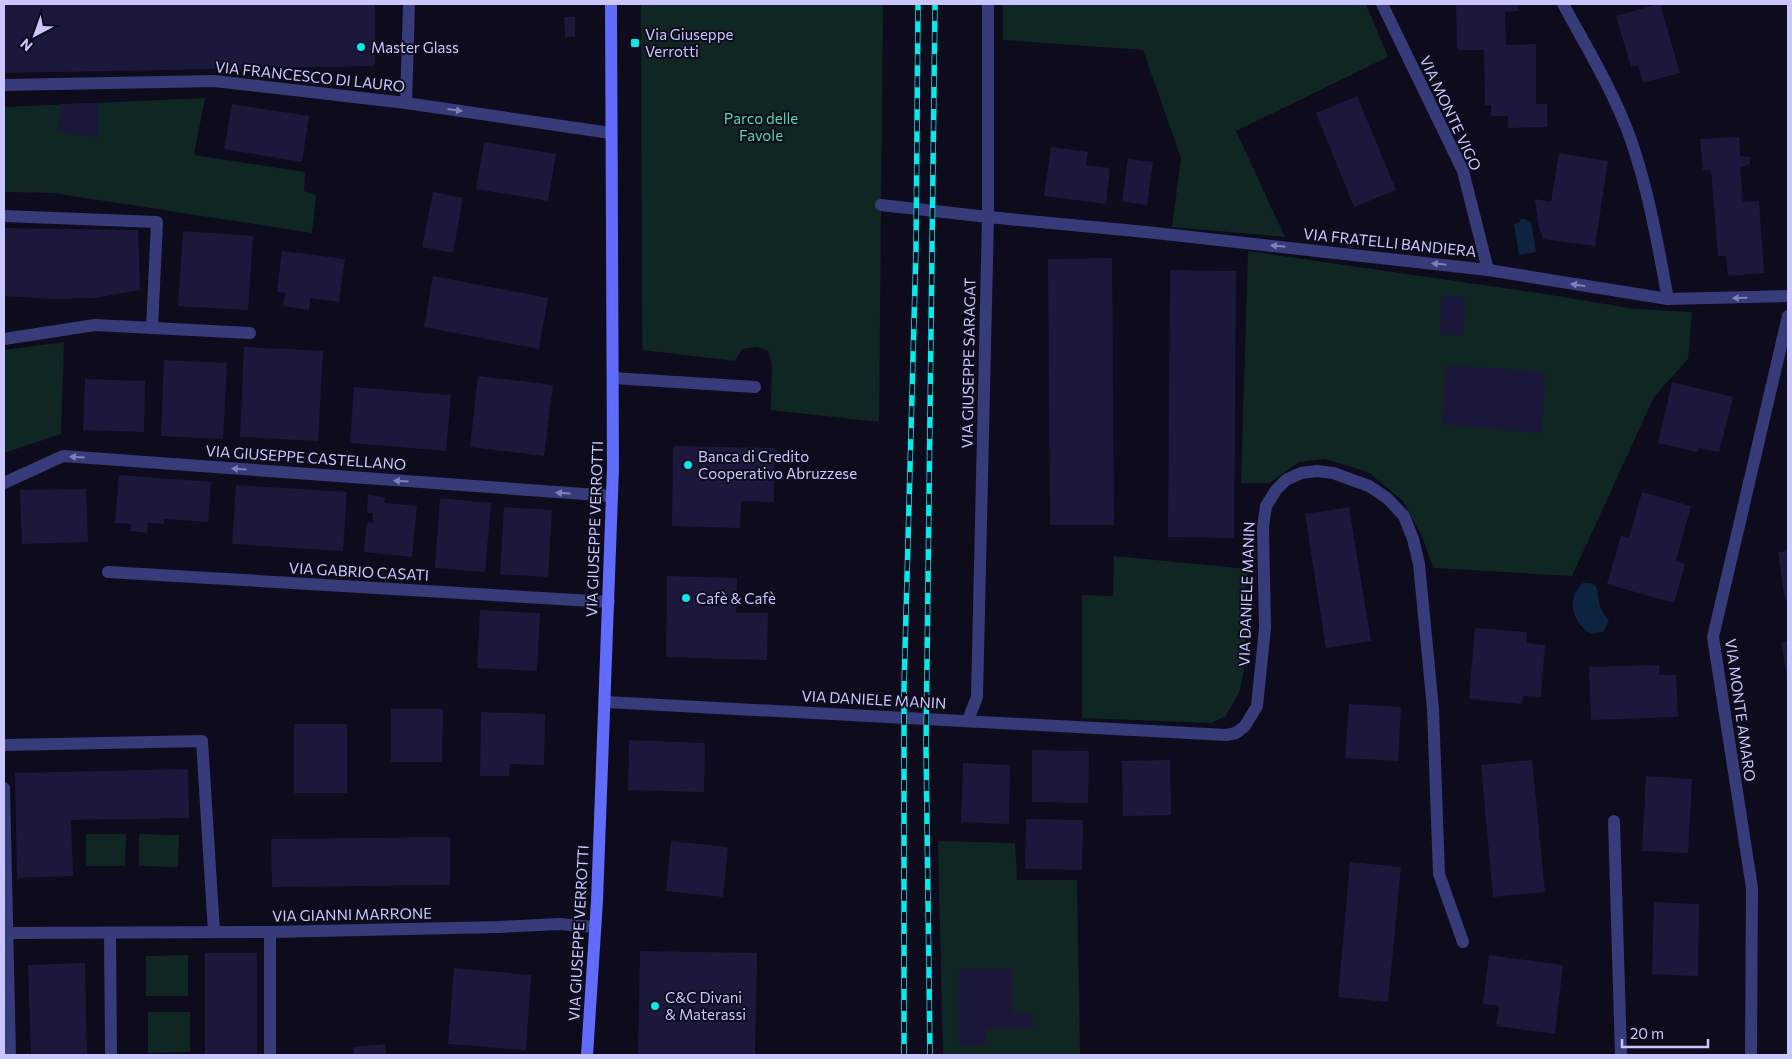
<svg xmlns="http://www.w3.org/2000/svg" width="1792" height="1059" viewBox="0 0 1792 1059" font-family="Commissioner,sans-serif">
<rect width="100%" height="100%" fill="#0d0b1c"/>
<!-- green -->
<g fill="#0f2623">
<path d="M641 4H883L879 422 771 410 772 365 768 351 757 347 742 349 735 361 642 350Z"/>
<path d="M1003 4H1366L1388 57 1236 131 1285 237 1172 227 1181 158 1143 50 1003 40Z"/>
<path d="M205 98 194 155 305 172 304 191 316 195 312 233 53 193 4 192V107Z"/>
<path d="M1248 251 1545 294 1635 309 1692 312 1688 359 1654 397 1572 576 1433 568 1422 536 1403 501 1368 472 1325 459 1299 462 1269 483H1241Z"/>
<path d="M64 342 61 434 4 453V350Z"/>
<path d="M1114 556 1248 569 1244 669 1240 690 1226 716 1211 723 1082 718V595L1113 596Z"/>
<path d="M86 834H126L125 866H86Z"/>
<path d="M139 834 179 835 178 867 139 866Z"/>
<path d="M938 841 1015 843 1017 880H1077L1080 1055H943Z"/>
<path d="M188 955V996H146V956Z"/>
<path d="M148 1012H190V1052L148 1053Z"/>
</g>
<!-- water -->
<g fill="#0c243f">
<path d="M1521 219H1526L1527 222 1531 221 1536 252 1519 255 1514 224 1519 223Z"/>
<path d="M1583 583C1602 581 1596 594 1600 606 1602 611 1606 617 1609 621L1603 632 1591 634C1573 624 1565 598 1583 583Z"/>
</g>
<!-- building -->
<g fill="#1c183c">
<path d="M4 4H375V66L4 73Z"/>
<path d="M1456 4H1518V11L1505 12 1506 45 1536 44V104H1547V127L1508 128V116H1491V105H1485L1484 50H1457Z"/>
<path d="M1658 4H1660L1680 73 1643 83 1638 65 1631 67 1616 16Z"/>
<path d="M564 17H575V37H565Z"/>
<path d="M1357 96 1396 190 1354 207 1316 113Z"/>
<path d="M98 103V137L58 132 60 104Z"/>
<path d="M232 104 309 116 302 162 224 149Z"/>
<path d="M1739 137 1740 156 1750 157V164L1740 168 1743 202 1759 201 1764 273 1728 276 1726 256H1718L1711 170H1703L1700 139Z"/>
<path d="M484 142 556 154 548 201 476 189Z"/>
<path d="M1051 147 1088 152 1086 165 1110 168 1106 204 1044 196Z"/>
<path d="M1559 153 1608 161 1595 246 1543 239 1538 224 1535 199 1551 202Z"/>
<path d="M1128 159 1153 162 1147 205 1122 201Z"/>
<path d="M433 192 463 198 453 253 422 247Z"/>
<path d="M4 228 138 230 140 290 95 298 52 299 4 296Z"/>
<path d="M183 231 253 236 248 310 178 306Z"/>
<path d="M282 251 345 259 339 302 310 298 309 310 283 306 285 293 277 292Z"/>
<path d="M1112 258 1114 525H1050L1048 259Z"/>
<path d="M1170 270 1236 271 1234 538 1168 537Z"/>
<path d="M433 276 548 298 539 349 424 327Z"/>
<path d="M1442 296 1465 297 1463 335 1440 334Z"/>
<path d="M244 347 323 351 318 441 240 437Z"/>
<path d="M164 360 227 363 223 439 161 436Z"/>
<path d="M1446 365 1545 372 1541 433 1442 424Z"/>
<path d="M478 376 553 385 544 456 470 447Z"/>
<path d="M85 379 145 381 144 432 83 430Z"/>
<path d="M1672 382 1733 397 1719 452 1699 448 1698 452 1658 443Z"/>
<path d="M354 387 451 395 446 451 350 443Z"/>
<path d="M673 446 775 448 774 502 741 501 740 528 672 526Z"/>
<path d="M119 475 211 482 208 522 164 519V524L148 523 147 533 131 531V524L115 523Z"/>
<path d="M236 485 347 492 343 551 232 544Z"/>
<path d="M86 489 88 542 22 544 20 490Z"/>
<path d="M1642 492 1691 506 1676 561 1685 564 1674 603 1607 584 1621 536 1629 538Z"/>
<path d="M368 495 385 497 384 503 417 506 412 557 364 552 367 522 373 523V513H367Z"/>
<path d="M440 498 491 503 485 572 435 568Z"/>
<path d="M504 507 552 510 548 577 500 574Z"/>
<path d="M1349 507 1371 641 1326 648 1305 514Z"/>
<path d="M1788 551V600H1785L1778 552Z"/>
<path d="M667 576 737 578 736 613H768L767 660 666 657Z"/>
<path d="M480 610 540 613 537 671 477 668Z"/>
<path d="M1475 628 1527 632 1526 643 1545 645 1541 697 1523 696 1522 704 1469 699Z"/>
<path d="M1788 641V676L1787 677 1781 643Z"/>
<path d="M1659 665V675H1676L1678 717 1591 720 1589 667Z"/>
<path d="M1349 704 1401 707 1398 761 1345 758Z"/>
<path d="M391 709H443L442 762H391Z"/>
<path d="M481 712 545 714 544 765 510 764 509 776H480Z"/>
<rect x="294" y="724" width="53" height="69"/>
<path d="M629 740 705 743 704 792 628 790Z"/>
<path d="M1032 750 1089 751 1088 803 1032 802Z"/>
<path d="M1170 760 1171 815 1123 816 1122 761Z"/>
<path d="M1532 760 1545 892 1493 897 1481 765Z"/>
<path d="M963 763 1010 765 1009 824 961 822Z"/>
<path d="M188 769 189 818 71 820 73 876 17 878 15 773Z"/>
<path d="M1646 776 1692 779 1688 853 1642 851Z"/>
<path d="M1026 819 1083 820 1082 870 1025 869Z"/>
<path d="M450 837V885L272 887 271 839Z"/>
<path d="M671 841 728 847 723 897 666 891Z"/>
<path d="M1350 862 1401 867 1388 1002 1338 997Z"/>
<path d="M1654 902 1699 904 1698 976 1652 974Z"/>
<path d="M640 951 757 953 755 1055H638Z"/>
<rect x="205" y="953" width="52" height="102"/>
<path d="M1489 955 1563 965 1555 1034 1496 1026 1499 1006 1483 1004Z"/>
<path d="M85 963 87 1055H31L28 965Z"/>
<path d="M454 968 531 975 526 1050 448 1044Z"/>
<path d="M959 969H1013V1013H1032L1033 1029H986V1045L959 1046Z"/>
<path d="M385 1044 386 1055H354L353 1047Z"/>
</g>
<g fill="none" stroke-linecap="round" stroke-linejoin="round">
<!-- lane -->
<g stroke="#373b7a" stroke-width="12">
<path d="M406 103 409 4"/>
<path d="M881 205 988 217"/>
<path d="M4 216 157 222 152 328"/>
<path d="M613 378 755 387"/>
<path d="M4 745 202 741 214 932"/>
<path d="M4 788 10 1055"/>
<path d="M270 932V1055"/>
</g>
<!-- street -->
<g stroke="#373b7a" stroke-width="12">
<path d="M1382 4 1463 171 1488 270"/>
<path d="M1563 4C1587 48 1614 92 1631 140 1649 192 1658 246 1668 299"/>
<path d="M4 85 214 81 406 103 610 133"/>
<path d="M988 217 1146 232 1488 270 1668 299 1788 296"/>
<path d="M4 339 95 325 250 333"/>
<path d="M4 483 63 456 612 496"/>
<path d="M108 572 609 602"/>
<path d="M605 702 1226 735 1236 733 1245 726 1257 706 1265 628 1263 527 1266 506 1276 490 1286 480 1301 473 1317 471 1333 473 1369 486 1387 498 1404 516 1413 539 1419 564 1433 709 1439 874 1463 942"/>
<path d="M968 720 977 697 988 217V4"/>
<path d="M1614 821 1621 1055"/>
<path d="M4 933 270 932 499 927 560 924 595 927"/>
<path d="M110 933 111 1055"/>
<path d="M1751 1055 1752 888 1713 637 1788 316"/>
</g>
<!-- secondary -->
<path stroke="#616bfc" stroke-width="12" d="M587 1055 597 901 613 468 611 4"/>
<!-- rail casing -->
<g stroke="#05ebec" stroke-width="5.5">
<g id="rail">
<path d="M904 1055V688L916 248 918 4"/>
<path d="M930 1055 926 746 935 4"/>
</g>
</g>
<!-- rail -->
<use href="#rail" stroke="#0d0b1c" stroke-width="4" stroke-dasharray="11" stroke-linecap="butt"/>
</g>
<!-- one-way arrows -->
<defs><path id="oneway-solid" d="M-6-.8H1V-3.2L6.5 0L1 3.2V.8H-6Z" transform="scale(1.25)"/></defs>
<g fill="#8081bc">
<use href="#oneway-solid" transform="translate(455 110) rotate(8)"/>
<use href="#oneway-solid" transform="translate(1278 246) rotate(-174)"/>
<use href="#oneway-solid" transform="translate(1439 264) rotate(-174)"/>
<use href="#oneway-solid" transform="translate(1578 285) rotate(-171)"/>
<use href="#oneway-solid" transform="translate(1740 298) rotate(178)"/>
<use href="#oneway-solid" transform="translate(77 457) rotate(-176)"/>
<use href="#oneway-solid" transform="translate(239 469) rotate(-176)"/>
<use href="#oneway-solid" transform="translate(401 481) rotate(-176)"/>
<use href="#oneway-solid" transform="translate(563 493) rotate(-176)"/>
</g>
<!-- markers -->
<g fill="#05ebec" stroke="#0d0b1c" stroke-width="2">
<rect x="630" y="38" width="10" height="10" rx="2.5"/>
<circle cx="361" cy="47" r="5"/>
<circle cx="688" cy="465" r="5"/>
<circle cx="686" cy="598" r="5"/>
<circle cx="655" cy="1006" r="5"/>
</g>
<g text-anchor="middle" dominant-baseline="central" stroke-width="4" stroke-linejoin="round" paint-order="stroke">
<!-- poi labels -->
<g font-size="15" fill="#c9c7fe" stroke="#0d0b1c" text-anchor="start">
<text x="645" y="34">Via Giuseppe<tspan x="645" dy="17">Verrotti</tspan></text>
<text x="371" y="47">Master Glass</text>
<text x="698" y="456">Banca di Credito<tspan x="698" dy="17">Cooperativo Abruzzese</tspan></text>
<text x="696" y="598">Cafè &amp; Cafè</text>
<text x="665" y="997">C&amp;C Divani<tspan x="665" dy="17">&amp; Materassi</tspan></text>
</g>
<!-- street labels -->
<g font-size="15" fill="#c9c7fe" stroke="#0d0b1c">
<text transform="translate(310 76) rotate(6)">VIA FRANCESCO DI LAURO</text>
<text transform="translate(1451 113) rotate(65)">VIA MONTE VIGO</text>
<text transform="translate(1390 242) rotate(6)">VIA FRATELLI BANDIERA</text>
<text transform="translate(968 363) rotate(-89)">VIA GIUSEPPE SARAGAT</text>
<text transform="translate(306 457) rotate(4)">VIA GIUSEPPE CASTELLANO</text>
<text transform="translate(594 529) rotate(-88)">VIA GIUSEPPE VERROTTI</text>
<text transform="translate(359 571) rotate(3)">VIA GABRIO CASATI</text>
<text transform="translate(1246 594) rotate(-88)">VIA DANIELE MANIN</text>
<text transform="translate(874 699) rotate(3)">VIA DANIELE MANIN</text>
<text transform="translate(1741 710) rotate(82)">VIA MONTE AMARO</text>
<text transform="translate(352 914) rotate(-1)">VIA GIANNI MARRONE</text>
<text transform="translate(578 933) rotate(-87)">VIA GIUSEPPE VERROTTI</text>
</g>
<!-- park labels -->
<g font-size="15" fill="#56dbad" stroke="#0d0b1c">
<text x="761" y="118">Parco delle<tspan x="761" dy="17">Favole</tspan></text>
</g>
</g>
<!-- border -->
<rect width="1792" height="1059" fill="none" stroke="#c9c7fe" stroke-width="10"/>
<!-- north arrow -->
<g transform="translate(35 35) rotate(221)" stroke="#0d0b1c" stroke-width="4" paint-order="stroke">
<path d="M0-4L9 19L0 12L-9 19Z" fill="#c9c7fe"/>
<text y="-8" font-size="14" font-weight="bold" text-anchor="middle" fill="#c9c7fe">N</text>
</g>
<!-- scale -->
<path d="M1622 1039v8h86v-8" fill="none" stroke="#c9c7fe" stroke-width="2.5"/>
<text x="1630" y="1039" font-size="15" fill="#c9c7fe" stroke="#0d0b1c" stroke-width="4" paint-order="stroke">20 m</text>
</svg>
